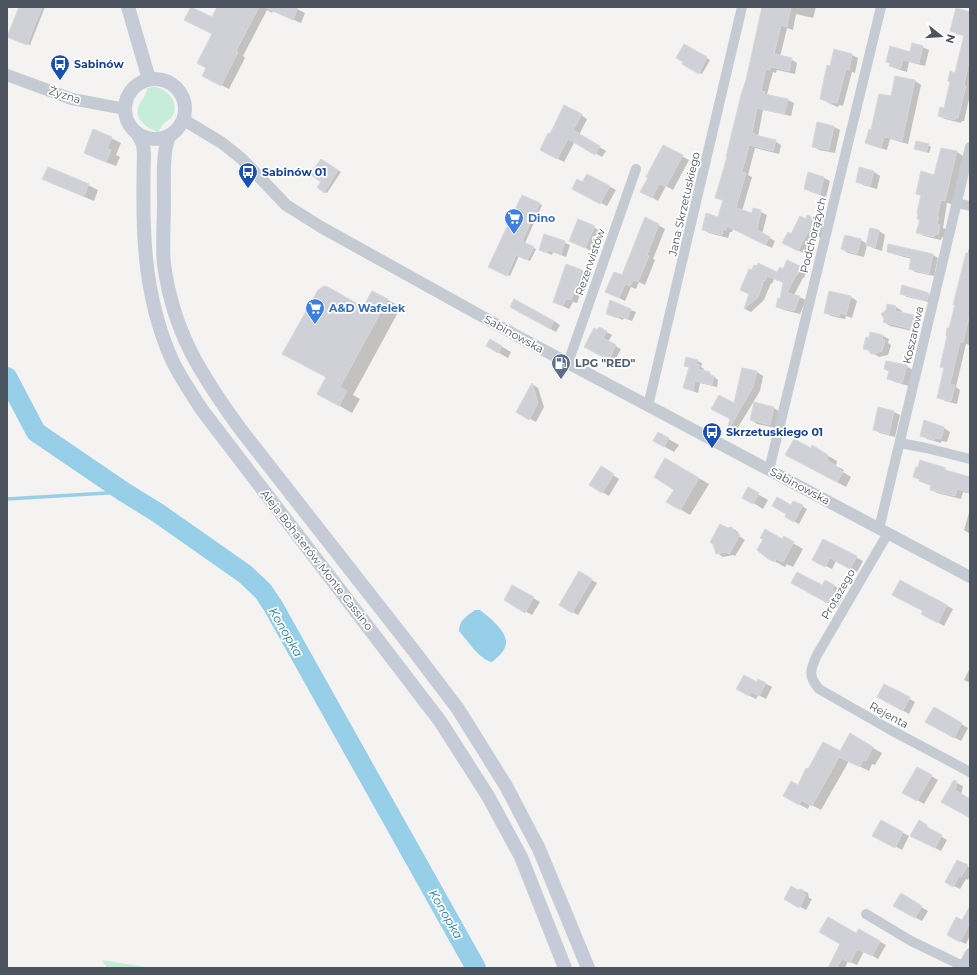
<svg xmlns="http://www.w3.org/2000/svg" width="977" height="975" viewBox="0 0 977 975" font-family="Montserrat,sans-serif">
<rect width="100%" height="100%" fill="#f4f3f2"/>
<!-- green -->
<g fill="#c5edd8">
<path d="M155 87C168 89 182 105 171 118 169 120 166 121 164 124 161 126 160 129 158 132 147 128 133 119 139 105 143 97 146 97 147 88Z"/>
<path d="M102 960 152 968H107Z"/>
</g>
<!-- water -->
<path fill="#96cfe7" d="M475 610H480C490 618 511 634 505 647 503 653 497 658 492 662 480 660 467 640 459 631 459 620 467 616 475 610Z"/>
<!-- shadow -->
<g fill="#0003">
<path d="M20 7H45L30 45 11 38Z"/>
<path d="M218 7H293L305 13 301 23 273 11 272 13 267 10 243 56 245 58 229 89 211 80 207 68 213 34 212 18Z"/>
<path d="M763 7H816L813 18 796 14 793 30 787 28 780 57 791 59 797 63 795 74 777 70 776 73 773 72 767 94 788 100 794 103 791 116 763 110 758 136 775 141 781 145 779 154 755 148 748 175 752 177 742 211 752 214 754 209 767 215 762 234 775 241 772 248 733 229 732 232H730L728 238 709 233 703 229 719 218 724 201 716 198 724 176 747 80Z"/>
<path d="M970 13V95L964 121H962L961 123 945 119 939 116 944 110 956 74 964 36 957 34 951 31Z"/>
<path d="M684 45 710 60 702 74 683 64 684 61Z"/>
<path d="M922 47 929 50 925 66 909 62 907 72 897 69 890 66 891 63Z"/>
<path d="M835 51 852 55 858 58 855 73 852 72 843 106 840 105 837 107 821 99Z"/>
<path d="M915 81 921 85 908 144 890 139 887 150 873 146 867 143 892 97Z"/>
<path d="M581 115 587 119 579 135 606 151 602 157 575 141 564 162 541 150Z"/>
<path d="M834 127 840 130 835 153 819 150 813 146Z"/>
<path d="M111 138 121 143 116 155 120 157 116 166 95 158 85 152Z"/>
<path d="M928 145 931 147 929 153 915 149Z"/>
<path d="M663 146 689 160 673 190 666 186 658 201 642 191Z"/>
<path d="M942 149 957 152 963 156 952 204 947 203 943 228 946 229 944 238 942 237 941 240 924 236 917 232 920 220 922 196 917 193 935 176Z"/>
<path d="M321 160 341 172 327 193 324 192 322 181Z"/>
<path d="M874 172 880 176 877 189 863 185 857 181Z"/>
<path d="M587 175 616 190 607 206 580 192Z"/>
<path d="M824 178 830 181 826 197 811 192 805 189Z"/>
<path d="M44 179 88 185 98 190 94 201 53 184Z"/>
<path d="M540 204 542 205 525 243 536 249 530 261 519 256 510 276 492 268Z"/>
<path d="M646 218 665 229 653 259 655 260 645 285 639 282 636 289 631 287 625 301 613 295 623 276Z"/>
<path d="M579 220 601 231 592 251 576 244Z"/>
<path d="M806 220 822 222 828 226 824 239 814 235 805 254 790 246 792 235Z"/>
<path d="M871 229 879 231 885 235 882 251 873 248 867 245 864 257 848 253 842 249 861 240 867 244Z"/>
<path d="M545 235 570 245 566 257 553 252 552 255 540 250Z"/>
<path d="M970 244V345L966 344 956 387 960 390 957 404 945 401 938 397 945 369 941 366Z"/>
<path d="M889 245 933 255 938 258 934 276 915 272 910 268 912 259 893 254 888 251Z"/>
<path d="M801 268 807 271 804 278H803L794 295 806 300 800 314 784 310 777 307 781 300 784 283 774 279 772 284 771 283 764 300 751 312 745 309 750 295 741 290 749 271 778 273 783 270Z"/>
<path d="M581 270 588 274 577 303 573 302 569 309 554 302Z"/>
<path d="M373 292 401 307 353 395 360 399 352 413 331 401 327 377Z"/>
<path d="M830 292 851 297 857 301 852 318 846 316 845 319 831 316 825 312Z"/>
<path d="M901 293 928 294 935 298 933 303 907 297Z"/>
<path d="M610 302 636 312 632 321 624 318 623 320 607 313Z"/>
<path d="M888 305 896 307 902 311V313L913 316 920 320 917 332 890 326 884 322Z"/>
<path d="M511 307 554 321 560 325 556 332Z"/>
<path d="M599 328 612 335 608 342 621 349 614 362 586 346Z"/>
<path d="M883 336 889 339 888 343 891 345 888 355 879 357 864 348 870 339Z"/>
<path d="M491 340 511 352 508 358 487 346Z"/>
<path d="M697 361 702 363 701 367 704 369 703 371 709 373 718 380 717 387 700 383 698 393 685 388 690 368 685 365Z"/>
<path d="M906 366 913 370 909 386 895 382 888 379 890 372 885 369Z"/>
<path d="M757 372 763 376 760 391 737 429 729 425 734 404Z"/>
<path d="M532 384 538 388 544 407 536 422 517 412Z"/>
<path d="M755 404 774 408 780 412 776 428 757 424 751 420Z"/>
<path d="M879 408 894 412 900 415 895 437 880 433 874 429Z"/>
<path d="M924 422 944 428 950 432 947 442 941 441V443L927 439 921 435Z"/>
<path d="M658 433 679 445 674 452 654 441Z"/>
<path d="M813 447 837 461 836 466 844 470 843 472 851 477 846 487 795 460 811 449Z"/>
<path d="M665 459 709 484 690 515 668 502 675 490Z"/>
<path d="M921 462 970 478V494L963 492 961 499 937 493 931 489 932 486 926 484 914 476Z"/>
<path d="M601 467 619 479 609 496 590 485Z"/>
<path d="M749 489 768 500 763 509 744 497Z"/>
<path d="M794 502 807 509 799 524 786 517Z"/>
<path d="M969 513 970 514V534L964 530Z"/>
<path d="M732 528 738 532 739 536 745 540 735 556 733 555 723 557 717 553 728 529Z"/>
<path d="M784 538 803 549 793 567 787 564 785 567 769 558Z"/>
<path d="M823 540 863 561 857 572 836 561 832 569 813 559Z"/>
<path d="M579 573 597 583 578 615 560 605Z"/>
<path d="M825 581 840 589 837 594 843 597 837 608 793 582 822 587Z"/>
<path d="M901 581 953 609 944 626 923 614 924 611Z"/>
<path d="M513 586 540 602 532 615 505 600Z"/>
<path d="M969 670H970V683L964 680Z"/>
<path d="M759 680 772 687 766 699 758 695 756 699 744 693 757 683Z"/>
<path d="M884 685 915 702 909 714 884 700Z"/>
<path d="M934 708 968 728 961 741 926 722Z"/>
<path d="M850 735 882 753 875 765 872 764 869 771 849 761 821 810 810 804 808 809 793 801 799 786 809 771 841 753Z"/>
<path d="M918 768 938 780 924 804 904 792Z"/>
<path d="M957 783 963 786 961 795 970 800V817L943 802Z"/>
<path d="M881 821 909 836 902 850 874 835Z"/>
<path d="M919 822 947 840 941 851 918 839Z"/>
<path d="M958 861 970 868V876L968 880 966 879 960 889 946 882Z"/>
<path d="M802 890 808 893 809 898 812 899 806 910 786 899Z"/>
<path d="M901 895 928 911 922 921 901 910Z"/>
<path d="M970 918V936L966 944 953 938 962 922Z"/>
<path d="M859 930 886 945 878 959 864 951 857 965 848 961 845 968H829Z"/>
</g>
<g fill="none" stroke-linecap="round" stroke-linejoin="round">
<!-- stream -->
<path stroke="#96cfe7" stroke-width="3.5" d="M7 499 124 492"/>
<!-- river -->
<path stroke="#96cfe7" stroke-width="20" d="M7 377 36 432 124 492 158 513 245 574 263 591 273 606 476 968"/>
</g>
<!-- building -->
<g fill="#d0d1d6" stroke="#d7d8dd">
<path d="M19 7H42L27 45 7 37Z"/>
<path d="M191 7 212 17 217 7H259L236 51 238 52 221 86 202 76 206 68 197 63 212 34 184 20Z"/>
<path d="M264 7H298L293 20Z"/>
<path d="M762 7H791L787 27 781 25 774 54 792 58 789 71 771 67 770 70 766 69 761 91 765 92 764 94 788 99 784 114 757 108 752 133 755 134V135L776 140 773 151 749 145 742 172 746 173 736 208 752 213 753 208 761 210 757 230 770 237 765 245 727 226 726 230 723 229 722 235 702 230 706 213 718 217 723 200 715 198 727 157H726L741 95 746 80Z"/>
<path d="M956 8 970 12V66H968L964 85 966 86 958 118H956L955 120 938 116 940 107 944 108 950 82 948 81 950 71 955 73 964 35 950 31Z"/>
<path d="M912 43 923 46 919 63 903 60 900 69 889 66 890 63 886 62 890 46 910 52Z"/>
<path d="M684 44 707 57 699 74 682 64 683 62 676 58Z"/>
<path d="M834 49 852 54 849 70 846 69 837 103 833 102 830 104 827 101 820 99 821 94 827 65 830 66Z"/>
<path d="M895 76 915 80 902 141 884 137 881 148 865 143 869 129 871 130 879 94 891 96Z"/>
<path d="M564 105 582 114 573 130 600 146 595 155 568 139 557 159 540 150 548 133 550 134Z"/>
<path d="M817 122 834 126 829 150 812 147Z"/>
<path d="M93 129 112 137 107 149 111 150 106 162 84 153Z"/>
<path d="M916 141 929 144 926 152 914 149Z"/>
<path d="M663 145 683 155 666 187 659 184 652 198 640 192 648 178 646 177Z"/>
<path d="M941 148 957 151 945 201 941 200 937 217H939L937 224 940 225 938 235 935 234 934 237 916 233 920 220 917 219 918 213H917L921 195 916 194 921 171 934 175Z"/>
<path d="M321 159 338 170 324 193 317 187 321 182 310 174Z"/>
<path d="M48 167 89 184 84 196 42 179Z"/>
<path d="M859 167 874 171 870 186 856 182Z"/>
<path d="M808 172 824 177 820 194 804 189Z"/>
<path d="M587 174 610 186 600 204 572 189 577 179 582 182Z"/>
<path d="M522 195 540 203 522 241 534 247 527 260 516 255 507 276 488 267Z"/>
<path d="M807 215 823 221 818 236 808 232 798 251 782 243 788 232 791 234 800 216 806 219Z"/>
<path d="M645 217 659 224 647 255 649 256 638 282 633 280 630 286 625 284 619 298 605 292 614 272 622 275Z"/>
<path d="M578 219 595 226 585 248 569 241Z"/>
<path d="M870 228 879 230 875 248 866 245Z"/>
<path d="M544 234 565 241 561 255 548 250 547 253 539 250Z"/>
<path d="M845 235 861 239 857 254 841 249Z"/>
<path d="M888 244 933 254 929 274 909 269 911 257 887 252Z"/>
<path d="M966 253H970V313L963 342H960L950 384 955 385 951 401 937 398 944 368 940 367 947 336H946L947 328H949L955 305H953Z"/>
<path d="M787 260 802 267 797 275H796L787 293 800 296 794 311 776 307 778 298 780 299 783 282 767 276 765 281 764 280 758 297 744 309 749 294 740 290 749 269 752 270 754 265 757 266 758 263 777 272 780 267 783 269Z"/>
<path d="M566 264 582 270 571 300 566 299 563 306 553 302Z"/>
<path d="M902 285 929 293 927 301 900 294Z"/>
<path d="M324 286 328 287 363 307 372 291 388 299 340 387 347 391 339 406 317 394 326 377 282 354 318 290Z"/>
<path d="M829 291 851 296 846 315 840 313 839 316 824 313Z"/>
<path d="M514 299 554 321 550 329 510 307Z"/>
<path d="M610 300 631 309 627 319 619 316 618 318 606 314Z"/>
<path d="M887 304 896 306 895 311 914 315 911 329 883 322 884 318 881 314 886 310Z"/>
<path d="M599 327 607 331 603 338 616 345 609 360 584 347 594 328 597 330Z"/>
<path d="M870 332 883 335 882 340H885L882 351 874 354H871L868 350 863 349 866 337 869 338Z"/>
<path d="M490 339 502 346 498 353 486 346Z"/>
<path d="M686 357 698 360 696 364 700 365 698 369 710 372 709 375 714 376 712 385 695 381 693 391 683 388 689 367 684 366Z"/>
<path d="M886 361 907 365 902 383 887 379 889 371 884 369Z"/>
<path d="M742 368 757 371 753 387 730 427 728 426 730 419 711 409 719 395 734 403Z"/>
<path d="M532 383 538 403 529 420 516 412Z"/>
<path d="M754 402 774 407 770 425 750 420Z"/>
<path d="M878 407 894 411 889 434 873 430Z"/>
<path d="M924 420 944 427 941 439 935 438 934 440 920 436Z"/>
<path d="M658 432 669 438 664 447 653 441Z"/>
<path d="M794 439 811 448 812 445 828 455 827 460 835 465V466L843 472 837 482 785 455Z"/>
<path d="M665 458 699 478 680 510 666 502 674 490 654 477Z"/>
<path d="M920 460 946 468 945 470 970 477V493L957 489 955 496 930 490 931 485 919 481V479L913 477 916 467H918Z"/>
<path d="M601 466 614 474 602 493 589 485Z"/>
<path d="M748 487 759 493 753 504 742 498Z"/>
<path d="M777 497 791 505 793 501 803 505 794 522 785 517 786 514 772 506Z"/>
<path d="M720 524 728 528 732 527 733 531 740 535 729 554 726 552 716 554 713 544 710 542Z"/>
<path d="M765 529 782 539 784 536 794 542 783 562 776 559 775 562 768 559 757 550 763 539 760 538Z"/>
<path d="M823 539 857 556 850 569 830 558 825 567 812 560Z"/>
<path d="M579 571 592 579 572 613 559 605Z"/>
<path d="M797 572 822 585 825 580 834 585 832 590 837 593 831 605 791 583Z"/>
<path d="M900 580 947 605 938 623 921 614 923 611 892 595Z"/>
<path d="M512 585 534 597 525 613 504 600Z"/>
<path d="M744 675 757 682 758 679 766 683 759 696 751 692 749 696 736 689Z"/>
<path d="M884 684 910 697 903 711 877 697Z"/>
<path d="M934 707 962 723 954 738 925 722Z"/>
<path d="M850 733 873 747 866 761 863 760 860 767 839 757 812 806 801 800 799 805 783 796 791 781 798 785 806 768 808 769 823 742 840 751Z"/>
<path d="M917 767 932 775 917 801 902 793Z"/>
<path d="M954 780 957 782 955 790 970 799V818L941 802Z"/>
<path d="M881 820 903 832 895 848 872 836Z"/>
<path d="M919 820 927 825V827L942 835 935 848 910 836Z"/>
<path d="M957 860 968 865 961 877 959 876 953 887 945 882Z"/>
<path d="M791 886 798 890 802 889 803 893 806 895 799 908 784 899Z"/>
<path d="M901 893 922 906 915 918 893 906Z"/>
<path d="M970 906V923L960 942 947 935 956 917 962 920Z"/>
<path d="M828 917 856 933 859 929 880 941 872 956 857 949 850 963 842 958 837 968H828L840 944 819 932Z"/>
</g>
<g fill="none" stroke-linecap="round" stroke-linejoin="round">
<!-- minor -->
<g stroke="#c4cbd2" stroke-width="10">
<path d="M957 203 970 206"/>
<path d="M568 363 636 169"/>
<path d="M648 406 742 7"/>
<path d="M900 443 926 448 970 459"/>
<path d="M769 470 881 7"/>
<path d="M879 529 970 147"/>
<path d="M888 533 817 655C810 670 808 676 819 689L889 729 970 772"/>
<path d="M866 914 911 941 967 968"/>
<path d="M963 966 970 953"/>
</g>
<!-- tertiary -->
<g stroke="#c4cbd2" stroke-width="12">
<path d="M7 75 72 99 125 109"/>
<path d="M184 120 222 143 242 159 286 205 321 227 519 337 970 577"/>
</g>
<!-- secondary -->
<g stroke="#c5ccd7" stroke-width="14">
<path d="M128 7 149 79"/>
<circle cx="155" cy="109" r="30"/>
<path d="M137 133 143 144 144 153C142 225 142 293 172 360 180 377 192 394 202 410L440 721 488 796 521 857 565 968"/>
<path d="M169 136C162 153 164 184 164 203 164 222 162 244 164 264 173 332 201 375 241 430L414 651 458 709 506 786 539 849 588 968"/>
</g>
</g>
<!-- icons -->
<defs>
<g id="bus-pin" transform="scale(1)"><path d="M0 17L-7.5 6A9.5 9.5 0 1 1 7.5 6Z" fill="#1a4fb4" stroke="#fff"/><path d="M-5-6H5V4H4V6H2V4H-2V6H-4V4H-5ZM-3.5-4V0h7V-4ZM-3.5 1.2v1.5H-2V1.2ZM2 1.2v1.5H3.5V1.2Z" fill="#fff"/></g>
<g id="supermarket-pin" transform="scale(1)"><path d="M0 17L-7.5 6A9.5 9.5 0 1 1 7.5 6Z" fill="#3f7fe0" stroke="#fff"/><path d="M-6-5.5h2.5l.6 2H6L4.5 2H-2.5L-4.4-4H-6ZM-1.5 3.2a1.3 1.3 0 1 0 .1 0ZM3 3.2a1.3 1.3 0 1 0 .1 0Z" fill="#fff"/></g>
<g id="fuel-pin" transform="scale(1)"><path d="M0 17L-7.5 6A9.5 9.5 0 1 1 7.5 6Z" fill="#5c6f8a" stroke="#fff"/><path d="M-5.5-6h7V0h2V4h1.3V-2.5L3-4.5l.8-.8L6-3V5H2.5V1h-1V6h-7ZM-4.2-4.7v3.2H.2V-4.7Z" fill="#fff"/></g>
</defs>
<g fill-rule="evenodd">
<use href="#bus-pin" x="60" y="64"/>
<use href="#bus-pin" x="248" y="172"/>
<use href="#supermarket-pin" x="514" y="218"/>
<use href="#supermarket-pin" x="315" y="308"/>
<use href="#fuel-pin" x="561" y="363"/>
<use href="#bus-pin" x="712" y="432"/>
</g>
<g text-anchor="middle" dominant-baseline="central" stroke-width="3.5" stroke-linejoin="round" paint-order="stroke">
<!-- transit labels -->
<g font-size="11" font-weight="bold" fill="#164399" stroke="#fff" text-anchor="start">
<text x="74" y="64">Sabinów</text>
<text x="262" y="172">Sabinów 01</text>
<text x="726" y="432">Skrzetuskiego 01</text>
</g>
<!-- street labels -->
<g font-size="11" fill="#4b545f" stroke="#fff">
<text transform="translate(65 95) rotate(18)">Żyzna</text>
<text transform="translate(684 204) rotate(-77)">Jana Skrzetuskiego</text>
<text transform="translate(813 235) rotate(-76)">Podchorążych</text>
<text transform="translate(590 262) rotate(-71)">Rezerwistów</text>
<text transform="translate(514 334) rotate(29)">Sabinowska</text>
<text transform="translate(913 335) rotate(-77)">Koszarowa</text>
<text transform="translate(800 486) rotate(28)">Sabinowska</text>
<text transform="translate(317 560) rotate(52)">Aleja Bohaterów Monte Cassino</text>
<text transform="translate(838 594) rotate(-60)">Protazego</text>
<text transform="translate(889 715) rotate(29)">Rejenta</text>
</g>
<!-- shop labels -->
<g font-size="11" font-weight="bold" fill="#366cbe" stroke="#fff" text-anchor="start">
<text x="528" y="218">Dino</text>
<text x="329" y="308">A&amp;D Wafelek</text>
</g>
<!-- service labels -->
<g font-size="11" font-weight="bold" fill="#4e5e75" stroke="#fff" text-anchor="start">
<text x="575" y="363">LPG "RED"</text>
</g>
<!-- water labels -->
<g font-size="12" font-style="italic" fill="#177ca5" stroke="#fff">
<text transform="translate(286 632) rotate(60)">Konopka</text>
<text transform="translate(446 914) rotate(60)">Konopka</text>
</g>
</g>
<!-- border -->
<rect width="977" height="975" fill="none" stroke="#4b545f" stroke-width="16"/>
<!-- north arrow -->
<g transform="translate(941 36) rotate(107)" stroke="#ffffff" stroke-width="3" paint-order="stroke">
<path d="M0-3L7 15L0 10L-7 15Z" fill="#4b545f"/>
<text y="-6" font-size="11" font-weight="bold" text-anchor="middle" fill="#4b545f">N</text>
</g>
</svg>
